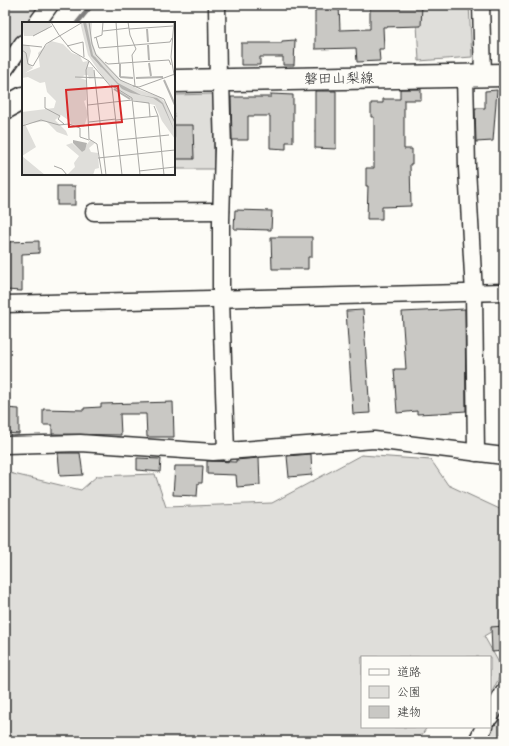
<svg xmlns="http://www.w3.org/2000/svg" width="509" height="746" viewBox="0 0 509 746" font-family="'Shantell Sans','Klee One',sans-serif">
<rect width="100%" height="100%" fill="#fdfcf7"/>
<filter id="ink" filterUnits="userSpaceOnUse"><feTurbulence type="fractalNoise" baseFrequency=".025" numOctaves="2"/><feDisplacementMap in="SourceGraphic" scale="8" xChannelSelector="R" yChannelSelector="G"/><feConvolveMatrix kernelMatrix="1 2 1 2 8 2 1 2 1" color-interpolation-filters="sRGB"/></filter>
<g filter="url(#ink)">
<!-- green -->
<g fill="#dfdeda" stroke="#858482">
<path d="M5 5H48L36 23H23V44L5 72Z"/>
<path d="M416 5H469L472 57 419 61Z"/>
<path d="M213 94 214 169H174V95Z"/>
<path d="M361 455 431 460 448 485 504 511V624L484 636 503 670 490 696V657H362V727H427L418 741H5V472L81 490 97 476 155 474 166 507 272 503Z"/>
<path d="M504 692V741H477Z"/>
</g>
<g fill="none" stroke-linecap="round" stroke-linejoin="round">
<!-- stream -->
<path stroke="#7e7d7b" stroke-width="4.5" d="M77 23 92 5"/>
</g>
<!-- building -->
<g fill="#c9c8c4" stroke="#2b2b2b">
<path d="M315 5H339L340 30 370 29V5H422L421 26 383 27 384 49H379L380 61 357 62 356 48 315 49Z"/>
<path d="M295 40 294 65H283V57H260V65H241V43H282V41Z"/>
<path d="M400 89H421V100H404V149H412V164H410L411 206 382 207V219H367L368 186H366V168H374V117H371V103H383V99H400Z"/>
<path d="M497 90 493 141 476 142 475 108H485V91Z"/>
<path d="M315 91H336V149L315 148Z"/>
<path d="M271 94 293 95V142H286V149L270 148V116H248V140H232L231 97H271Z"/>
<path d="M174 125H193L194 159H174Z"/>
<rect x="57" y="186" width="18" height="19"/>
<path d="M235 210 272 211 271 230 234 229Z"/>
<path d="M271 237H312V257H308V269H272Z"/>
<path d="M39 241V253L22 254V291L5 290V242Z"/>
<path d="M465 309 466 411 438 413 417 414V411L397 413 394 369H406L402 312Z"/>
<path d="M363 310 370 413 353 414 346 311Z"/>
<path d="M173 402 174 437H147L146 414H120L121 435 52 434V425H43V409L84 410V408L101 407V404Z"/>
<path d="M5 408 19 409V434L5 433Z"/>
<path d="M58 453H80L83 475 60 476Z"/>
<path d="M311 454 312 475 289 477 287 456Z"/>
<path d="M137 458 161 459 160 472 137 470Z"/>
<path d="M259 458 260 485 237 487 236 475 207 474V461L236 462V460Z"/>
<path d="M175 466H203L202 483H198L197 496 173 495Z"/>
<path d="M504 626V651L492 652 491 627Z"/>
</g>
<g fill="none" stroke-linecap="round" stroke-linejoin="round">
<!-- street casing -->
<g stroke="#2b2b2b" stroke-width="19">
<g id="street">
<path d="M217 5 218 81"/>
<path d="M481 5 483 75"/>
<path d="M37 23 50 5"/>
<path d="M5 69 23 43"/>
<path d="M465 76 467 168 474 293 476 453"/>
<path d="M221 81 223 149 221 222V300L226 452"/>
<path d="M94 212 221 211"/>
<path d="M5 304 504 292"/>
<path d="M5 445 80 443 213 452 374 440 504 456"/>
<path d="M490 717 504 692"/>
<path d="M477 741 484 727"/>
</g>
</g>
<!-- secondary casing -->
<g stroke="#2b2b2b" stroke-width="25">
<g id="secondary">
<path d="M174 81 504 75"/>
<path d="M5 108 23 98"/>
</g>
</g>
<!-- street -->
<use href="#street" stroke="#fdfcf7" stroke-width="16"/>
<!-- secondary -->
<use href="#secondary" stroke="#fdfcf7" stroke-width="22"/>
</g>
</g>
<g text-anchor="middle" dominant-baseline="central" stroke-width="4" stroke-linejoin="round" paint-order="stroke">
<!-- street labels -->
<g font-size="14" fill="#2b2b2b" stroke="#fdfcf7">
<text transform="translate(339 78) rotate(-1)">磐田山梨線</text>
</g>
</g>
<!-- overview -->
<g transform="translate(22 22)">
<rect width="153" height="153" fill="#fdfcf7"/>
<path d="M0 0H28L29 3 24 8 11 14H2ZM58 0H70L69 16 74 31 99 58 118 68 138 75 144 81 153 100V117L140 99 133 83 110 78 88 63 80 54 66 33ZM29 19 41 22 50 31 58 34 61 40 66 39V45H71L73 56 67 57 66 53H61L63 54 58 56 64 58V78L62 79 66 92 62 105 49 102 48 99 39 93 33 98 44 109 46 114 35 110 24 99 3 102 14 125 0 134 23 153H0V90L32 86 34 79 25 70 23 60 18 61 6 55 0 56V23H7L9 29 6 41 11 46 3 51 18 45 16 31ZM68 118 73 121 67 126 69 130 76 131 77 146 73 147 71 153H45L53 145 52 141 57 134 44 123 50 121 60 130Z" fill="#dfdeda"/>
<path d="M61 0H64L71 33 96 61 119 73 135 76 141 81 153 110 140 82 131 76 109 71 100 67 69 34ZM51 118 65 121 63 128 60 130 51 121Z" fill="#b5b4b1"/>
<path fill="none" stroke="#b5b4b1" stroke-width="2" d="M125 7 126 20M126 23 127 38M72 35 80 45M127 41 129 54M98 42V55M98 55 111 56M114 56 141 55M142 58 153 83M92 67 108 77"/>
<path fill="none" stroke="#a9a8a5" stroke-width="1" d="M29 0 37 13M67 0 70 22 74 33 98 58 142 77 153 101M94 0 97 42M106 0 108 13 114 27 110 33 113 64M152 0 149 35 153 58M107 7 151 4M81 9 107 6M37 13 50 29 67 39 90 66 100 153M11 14 30 4M74 15 77 26 148 20 150 16M72 16 80 13 81 0M1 23 20 25M45 24 61 20 62 35M0 28 4 31 6 42 11 44 24 22 61 0M67 39 64 48 67 117 75 122 80 153M83 40 86 42 147 38 149 43M72 48 84 153M53 55 82 56M89 63 110 76 118 153M111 64 117 65 153 52M23 75V86L38 94 36 97 42 102M111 79 127 81 128 95M92 80 110 78M66 83 92 80M132 84 136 94 142 153M94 98 136 94M67 100 94 97M0 104 19 98 37 103 47 102 58 106V115L67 118M96 118 147 113M76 136 153 128M32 144 40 147 45 153M117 149 153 145"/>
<path fill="#d62828" fill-opacity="0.15" stroke="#d62828" stroke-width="2" d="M96 64 100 100 47 105 44 68Z"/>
<rect width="153" height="153" fill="none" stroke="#2b2b2b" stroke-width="2"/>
</g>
<!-- margin -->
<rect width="509" height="746" fill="none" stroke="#fdfcf7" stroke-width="20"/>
<rect x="10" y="10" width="489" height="726" fill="none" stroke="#2b2b2b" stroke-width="1.5" filter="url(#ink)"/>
<!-- legend -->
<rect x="361" y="656" width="130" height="72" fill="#fdfcf7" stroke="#a9a8a5"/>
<rect x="369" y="669" width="20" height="6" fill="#fdfcf7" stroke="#a9a8a5"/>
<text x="397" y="676" font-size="12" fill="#2b2b2b">道路</text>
<rect x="369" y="686" width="20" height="12" fill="#dfdeda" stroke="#a9a8a5"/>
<text x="397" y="696" font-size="12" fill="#2b2b2b">公園</text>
<rect x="369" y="706" width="20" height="12" fill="#c9c8c4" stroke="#a9a8a5"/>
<text x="397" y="716" font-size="12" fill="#2b2b2b">建物</text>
</svg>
